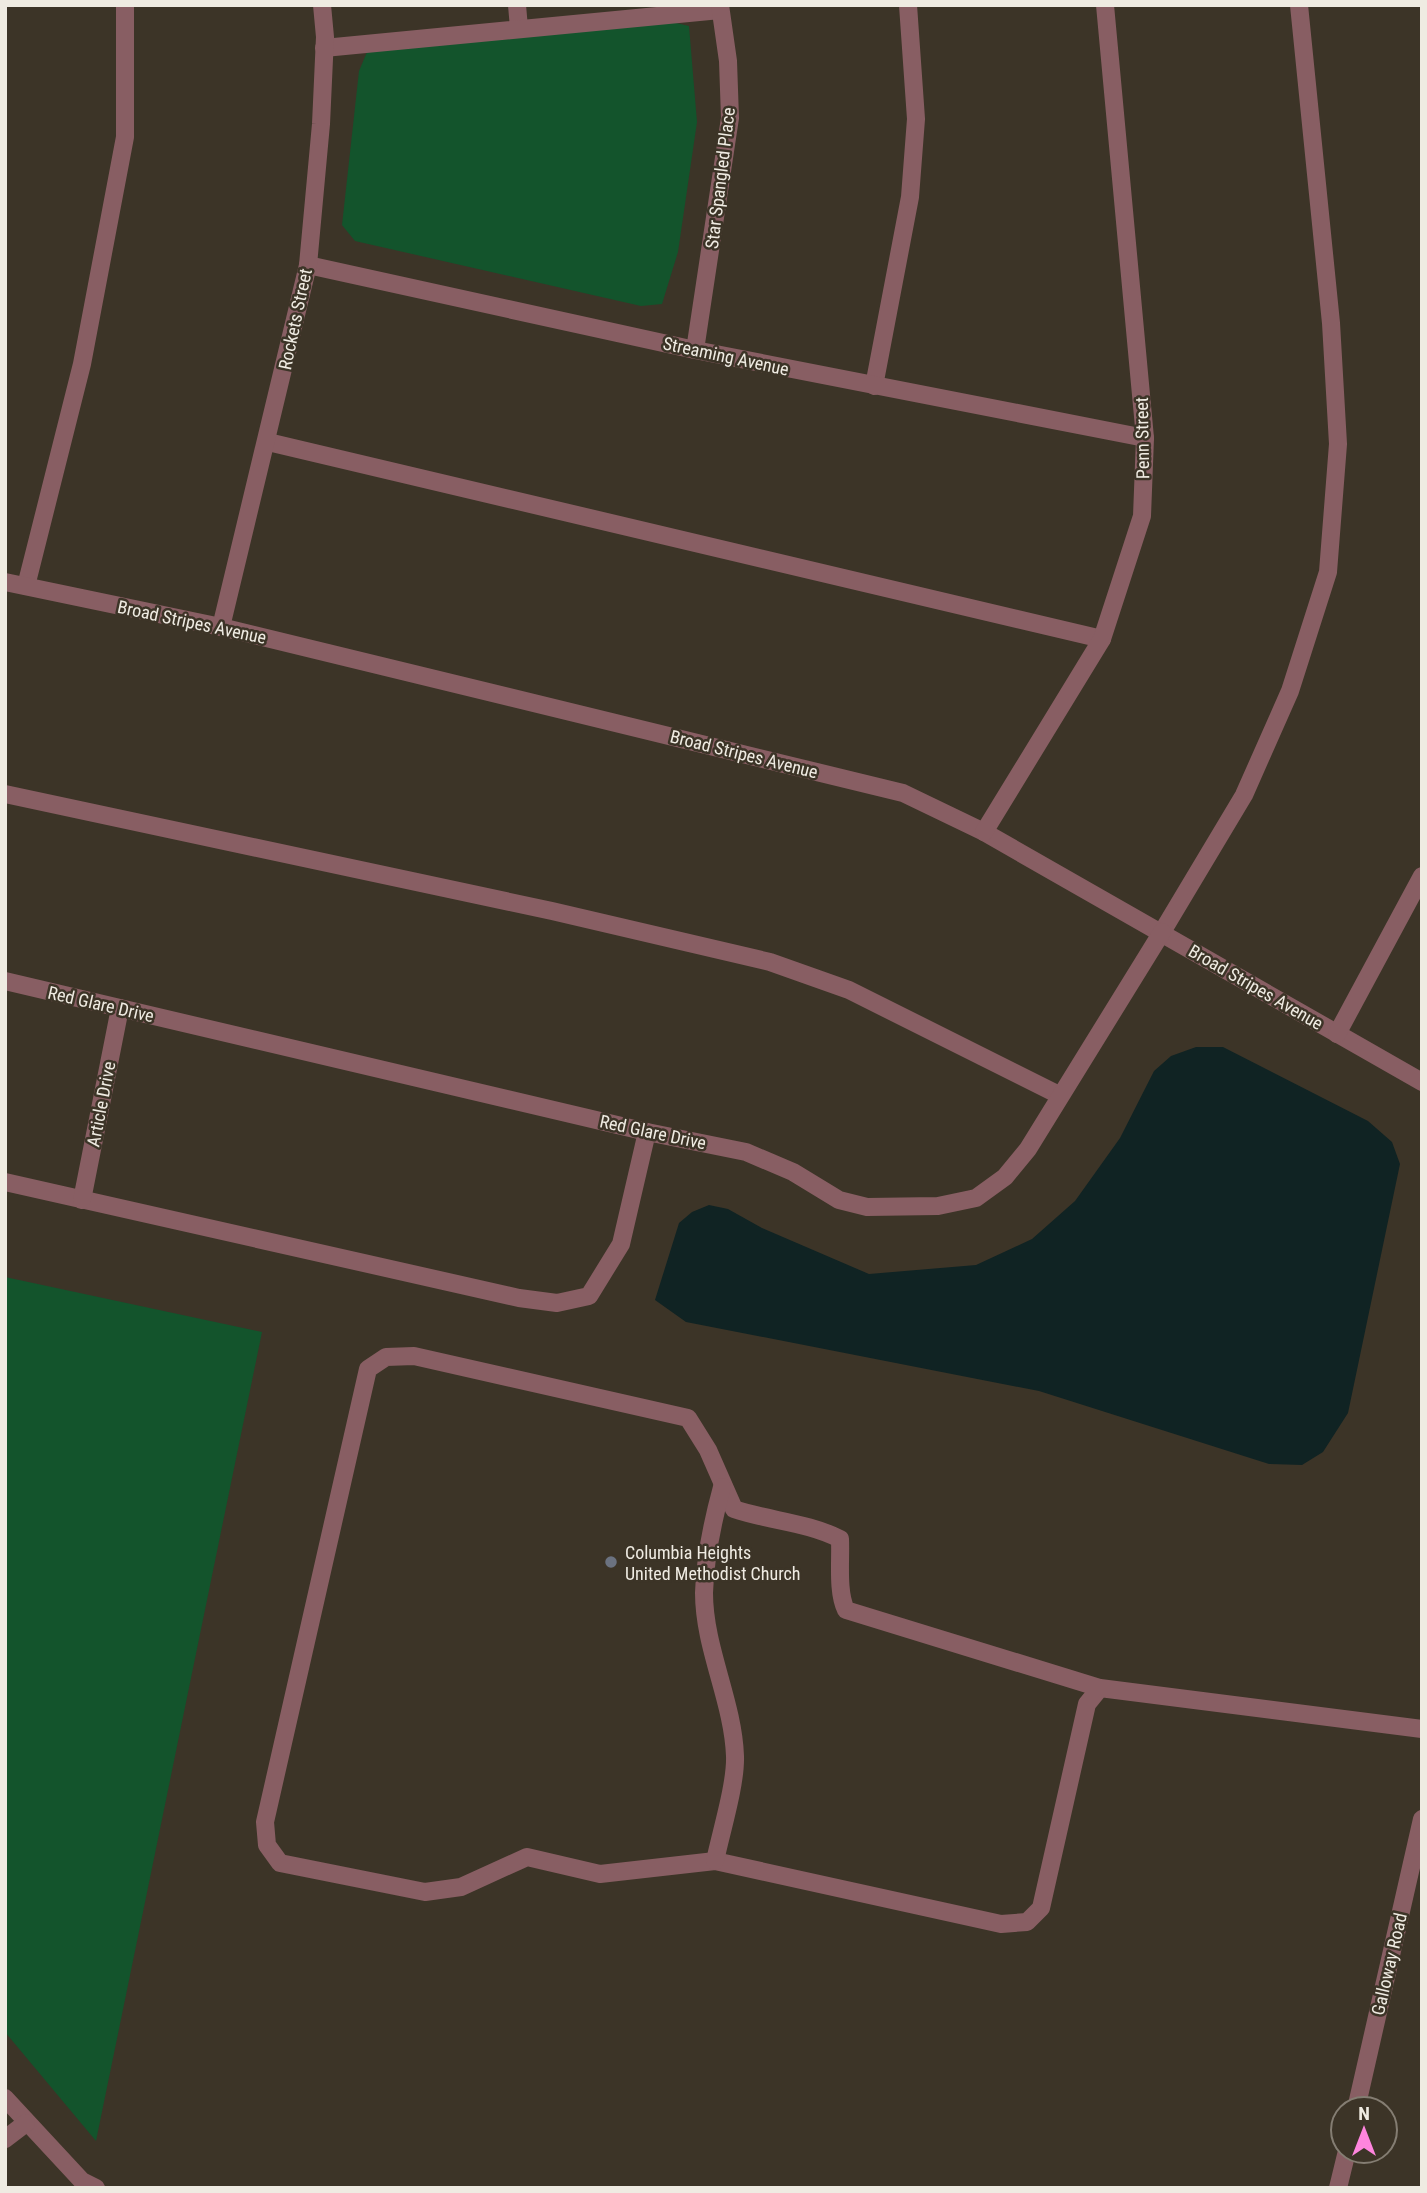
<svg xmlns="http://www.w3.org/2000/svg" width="1427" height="2193" viewBox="0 0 1427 2193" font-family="'Roboto Condensed',sans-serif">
<rect width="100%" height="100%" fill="#3c3427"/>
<!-- green -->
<g fill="#13542c">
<path d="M672 22 689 26 697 122 678 252 662 304 641 306 355 241 342 225 359 71 367 52Z"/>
<path d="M5 1277 262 1332 96 2141 5 2032Z"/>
</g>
<!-- water -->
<path fill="#102323" d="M1196 1047H1223L1368 1121 1392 1142 1400 1164 1348 1413 1323 1452 1302 1465 1269 1464 1039 1391 686 1322 655 1300 679 1223 692 1212 709 1205 728 1209 762 1228 869 1274 976 1265 1032 1239 1075 1201 1120 1138 1154 1071 1171 1056Z"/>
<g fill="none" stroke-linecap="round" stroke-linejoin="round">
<!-- service -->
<g stroke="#885e63" stroke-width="18">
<path d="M517 5 519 28"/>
<path d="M324 48 720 10"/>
<path d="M874 386 910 197 916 119 908 5"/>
<path d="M268 442 1102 639"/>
<path d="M26 586 82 364 125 137V5"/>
<path d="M5 794 552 911 770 962 849 990 1059 1095"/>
<path d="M1162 932 1244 795 1290 691 1328 572 1338 444 1331 323 1299 5"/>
<path d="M5 1182 519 1298 557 1303 589 1296 621 1244 647 1132"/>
<path d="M1100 1688 1087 1704 1041 1908 1027 1922 1001 1924 715 1861 600 1874 527 1857 461 1887 425 1892 280 1863 267 1845 265 1822 368 1369 386 1357 414 1356 688 1418 708 1450 734 1509C769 1521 807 1522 840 1539 841 1560 837 1592 846 1610L1100 1688 1422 1729"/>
<path d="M715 1861C721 1832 736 1784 735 1756 733 1701 704 1648 704 1593 705 1558 713 1520 722 1487"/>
<path d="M5 2098 82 2181 96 2188"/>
<path d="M5 2139 26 2123"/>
</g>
<!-- minor -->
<g stroke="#885e63" stroke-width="18">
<path d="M308 265 695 350 1145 438"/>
<path d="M695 350 730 118 728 61 720 5"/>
<path d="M5 582 221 627 903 793 984 832 1422 1082"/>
<path d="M221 627 308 265 321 124 325 37 322 5"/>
<path d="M984 832 1102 639 1142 516 1145 438 1105 5"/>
<path d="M5 981 647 1132 746 1152 793 1172 839 1200 867 1207 938 1206 976 1198 1005 1177 1028 1149 1162 932"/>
<path d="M1337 1034 1422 876"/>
<path d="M82 1200 120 1008"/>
</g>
<!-- tertiary -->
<g stroke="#885e63" stroke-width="18">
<path d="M1356 2109 1422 1819"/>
<path d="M1338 2188 1347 2151"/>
</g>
</g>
<!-- markers -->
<circle fill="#6b7280" stroke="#3c3427" stroke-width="2.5" cx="611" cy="1562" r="7"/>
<g text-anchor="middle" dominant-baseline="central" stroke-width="5" stroke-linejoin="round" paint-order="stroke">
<!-- street labels -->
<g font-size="18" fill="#efebe2" stroke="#3c3427">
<text transform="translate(720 178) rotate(-83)">Star Spangled Place</text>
<text transform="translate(295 319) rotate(-78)">Rockets Street</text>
<text transform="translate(726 356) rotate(12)">Streaming Avenue</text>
<text transform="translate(1142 438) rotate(-91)">Penn Street</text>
<text transform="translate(192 622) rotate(12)">Broad Stripes Avenue</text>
<text transform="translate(744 754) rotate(14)">Broad Stripes Avenue</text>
<text transform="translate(1256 987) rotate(30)">Broad Stripes Avenue</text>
<text transform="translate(101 1004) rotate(13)">Red Glare Drive</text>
<text transform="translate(101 1104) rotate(-79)">Article Drive</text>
<text transform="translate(653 1132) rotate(12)">Red Glare Drive</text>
<text transform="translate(1389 1964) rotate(-77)">Galloway Road</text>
</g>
<!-- poi labels -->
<g font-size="18" fill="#efebe2" stroke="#3c3427" text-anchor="start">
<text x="625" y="1552">Columbia Heights<tspan x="625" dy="21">United Methodist Church</tspan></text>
</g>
</g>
<!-- border -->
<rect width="1427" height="2193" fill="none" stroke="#efebe2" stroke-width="14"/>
<!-- north arrow -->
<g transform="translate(1364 2130)"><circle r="33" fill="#3c3427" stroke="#847d72" stroke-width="2"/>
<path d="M0-5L12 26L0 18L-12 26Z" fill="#ff85de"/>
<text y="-10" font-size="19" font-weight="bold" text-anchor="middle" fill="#efebe2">N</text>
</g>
</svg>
